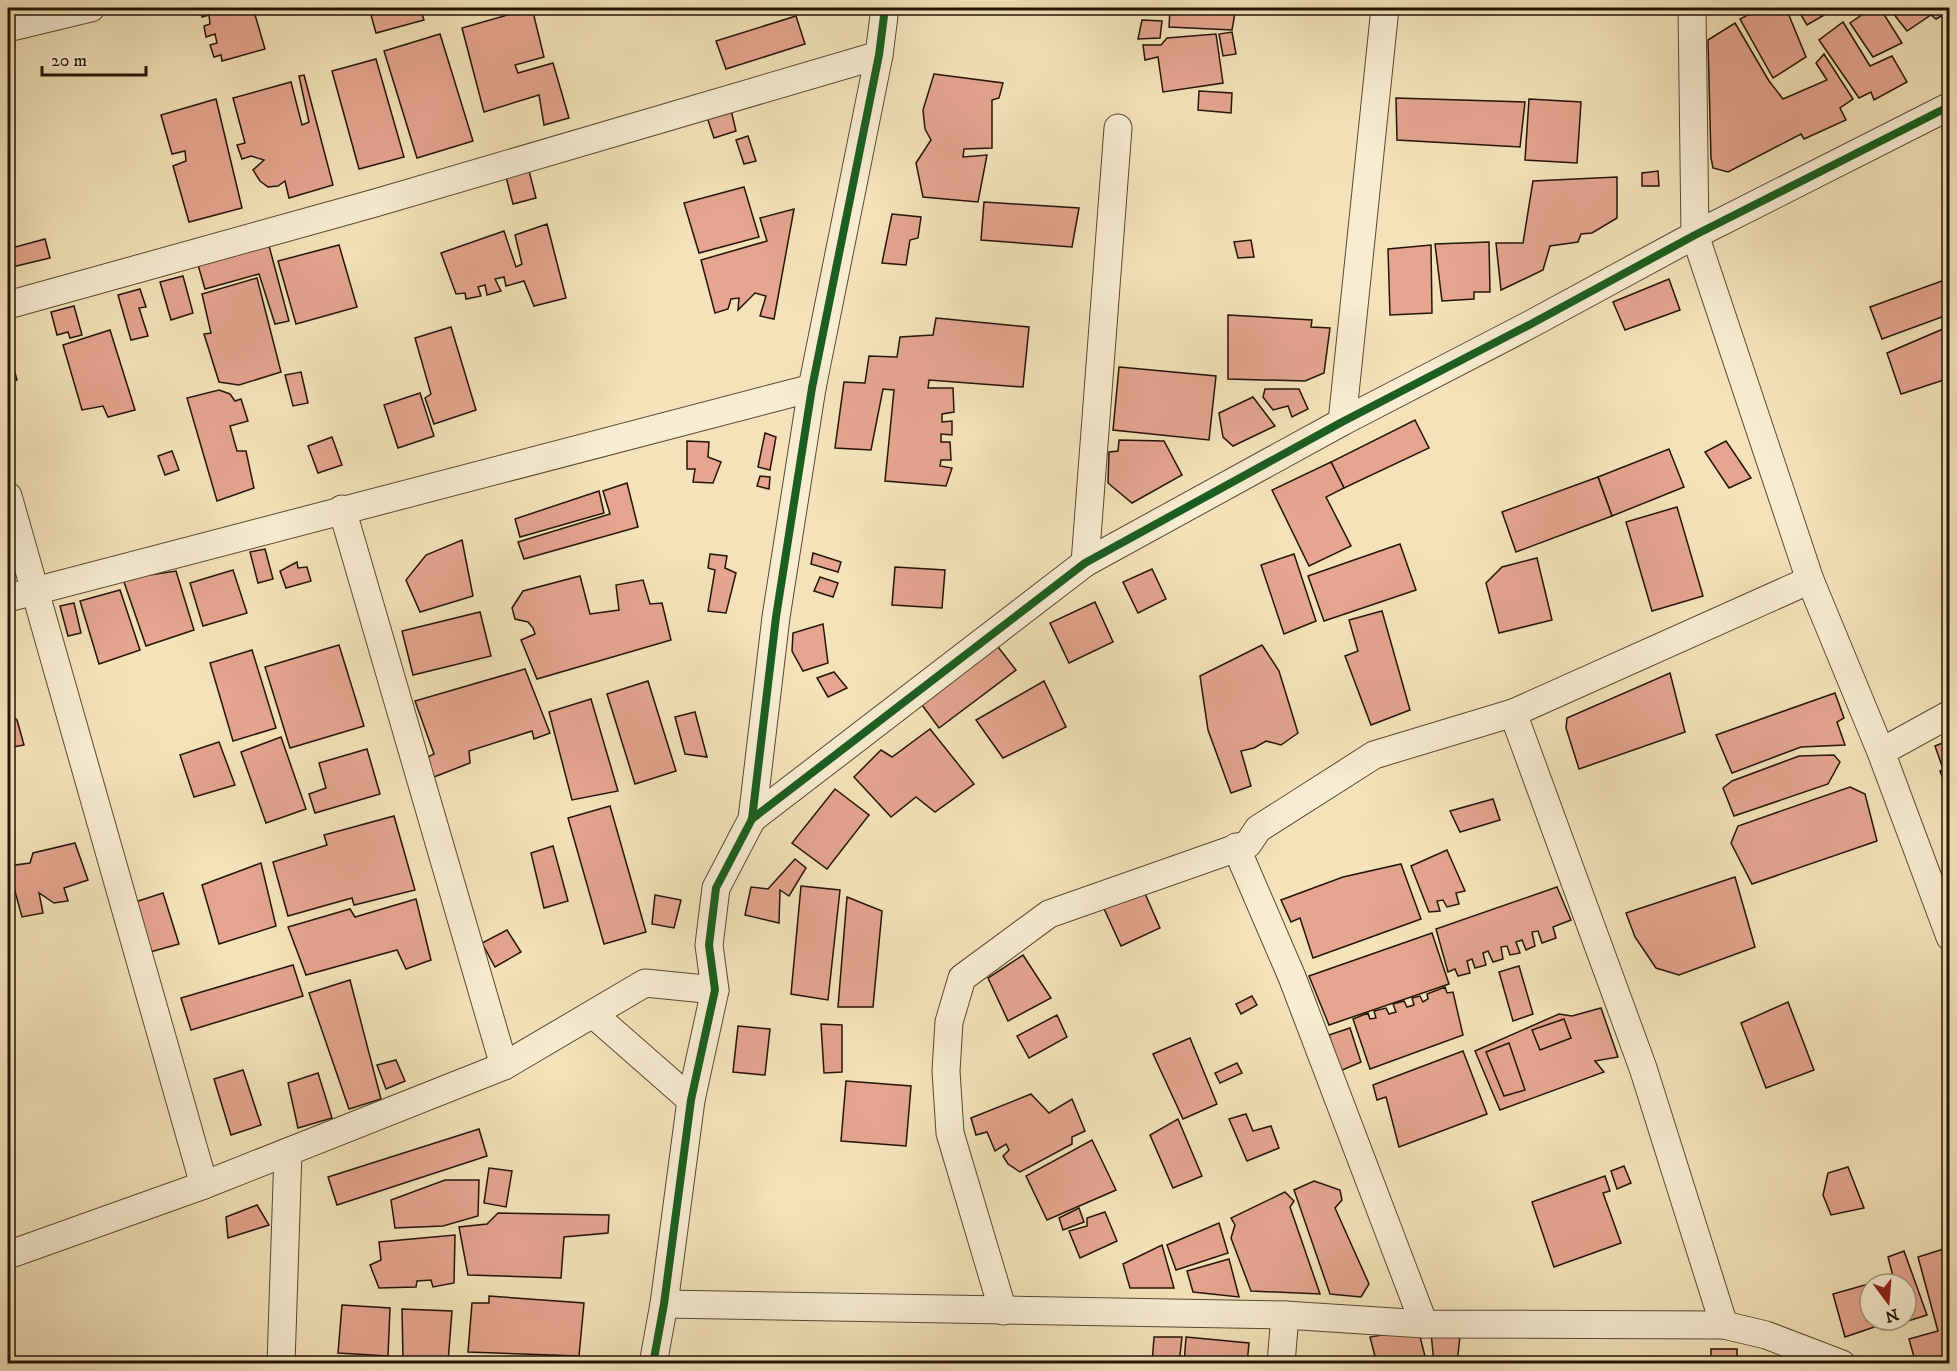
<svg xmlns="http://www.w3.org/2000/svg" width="1957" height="1371" viewBox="0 0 1957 1371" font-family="'IM FELL DW Pica',serif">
<rect width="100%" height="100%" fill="#f4e3ba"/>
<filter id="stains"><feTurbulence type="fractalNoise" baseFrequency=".00333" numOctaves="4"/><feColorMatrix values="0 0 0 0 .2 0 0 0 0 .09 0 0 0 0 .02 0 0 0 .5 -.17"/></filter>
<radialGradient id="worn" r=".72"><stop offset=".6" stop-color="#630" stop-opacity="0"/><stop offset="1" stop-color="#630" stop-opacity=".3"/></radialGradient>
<!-- building -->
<g fill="#e5a590" stroke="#241504" stroke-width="1.5">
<path d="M200 8H253L265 49 222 61 221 55 214 57 210 45 217 43 215 34 206 37 204 26 210 24 209 15 202 17Z"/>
<path d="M369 8H420L424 20 376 33Z"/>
<path d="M532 8 544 57 515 65 518 73 553 63 569 118 544 125 539 95 484 112 462 28Z"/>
<path d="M1761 8H1786L1806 57 1773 78 1740 19Z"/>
<path d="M1797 8H1822L1826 14 1807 25Z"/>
<path d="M1872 8H1880L1902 43 1873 57 1850 23Z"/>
<path d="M1889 8H1950V11L1936 19 1931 15 1907 31Z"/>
<path d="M1170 10 1235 13 1232 30 1169 27Z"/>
<path d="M796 16 805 44 726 69 716 41Z"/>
<path d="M1142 20 1162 21 1160 38 1138 39Z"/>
<path d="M1843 22 1870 66 1892 56 1907 82 1874 100 1871 92 1859 98 1819 40Z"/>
<path d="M1735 23 1769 81 1783 99 1827 80 1816 63 1824 54 1853 99 1840 108 1846 120 1804 139 1801 134 1728 172 1713 168 1711 158 1708 40Z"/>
<path d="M1232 32 1236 54 1223 56 1219 34Z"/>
<path d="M440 34 473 141 417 158 384 51Z"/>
<path d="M1216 34 1223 83 1163 92 1158 57 1145 60 1143 45H1161L1167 38Z"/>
<path d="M376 59 404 157 359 169 332 71Z"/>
<path d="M934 74 1003 83 999 98 992 100V148L964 149 963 157 987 155 978 202 923 197 916 163 931 140 925 129 923 110Z"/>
<path d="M304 75 333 185 289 198 285 181 278 186 268 187 260 181 253 170 264 160 251 156 242 159 237 145 245 143 233 98 291 82 302 125 309 122 299 76Z"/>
<path d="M1199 91 1232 93 1231 113 1198 110Z"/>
<path d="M1396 98 1525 102 1520 147 1397 140Z"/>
<path d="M216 99 242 208 189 222 173 166 186 161 185 151 172 154 161 115Z"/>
<path d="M1529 99 1581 102 1577 163 1525 160Z"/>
<path d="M731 110 736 131 714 138 707 117Z"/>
<path d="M748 136 756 161 744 164 736 140Z"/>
<path d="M528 167 536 198 513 204 505 173Z"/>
<path d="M1658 171 1659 186H1642V173Z"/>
<path d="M1617 177V218L1592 233 1581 234 1578 242 1550 246 1543 270 1501 290 1496 243H1523L1533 181Z"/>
<path d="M744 187 759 237 699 253 684 203Z"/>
<path d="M984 202 1079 208 1072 247 981 240Z"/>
<path d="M794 209 774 319 760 316 766 296 755 293 738 310 739 298 731 299 728 309 715 313 701 260 767 241 760 218Z"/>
<path d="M892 214 921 217 918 238 910 240 906 265 882 263Z"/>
<path d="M547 224 566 298 534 306 524 281 506 286 504 277 495 279 501 291 487 295 485 285 478 287 481 296 466 299 465 293 456 294 441 253 504 231 516 267 522 264 515 235Z"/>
<path d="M45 239 50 258 12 267 8 249Z"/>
<path d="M1251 240 1254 257 1238 258 1234 242Z"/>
<path d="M268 242 289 321 275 324 259 274 205 289 198 265Z"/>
<path d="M1489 242 1490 292H1474V299L1442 301 1435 244Z"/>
<path d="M339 245 357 307 296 324 278 261Z"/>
<path d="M1431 245 1432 313 1390 315 1388 249Z"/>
<path d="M183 276 193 313 171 320 160 282Z"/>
<path d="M257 278 281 372 239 385 219 382 204 334 211 333 202 294Z"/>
<path d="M1950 278V314L1882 339 1870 307Z"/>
<path d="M1669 279 1680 310 1625 330 1613 302Z"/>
<path d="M140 289 146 307 139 308 148 336 131 340 118 295Z"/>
<path d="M74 306 82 335 70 338 68 332 57 335 51 312Z"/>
<path d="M1228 315 1312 320 1311 327 1330 328 1324 373 1305 381 1228 379Z"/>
<path d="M936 318 1029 327 1023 387 929 380 928 388H953L954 412 942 414V422L952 421V435L941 434V442H950L951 460H941L940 466 952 468 946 486 885 481 894 390 883 389 871 450 835 448 844 382 865 383 869 356 897 357 900 337 933 335Z"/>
<path d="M1950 326V378L1901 394 1887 353Z"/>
<path d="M451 327 476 410 434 424 425 398 431 394 415 338Z"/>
<path d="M110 330 135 410 108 417 103 406 82 410 63 345Z"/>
<path d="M8 358H11L17 380 8 383Z"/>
<path d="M1119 367 1216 376 1209 440 1113 430Z"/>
<path d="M301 372 308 403 293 406 285 375Z"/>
<path d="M1265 389H1299L1308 409 1292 417 1288 406 1273 410 1263 397Z"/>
<path d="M219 390 230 394 235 401 241 399 248 421 230 426 237 451H246L254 488 217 501 187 398Z"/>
<path d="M420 393 434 436 398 448 384 405Z"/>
<path d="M1253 397 1275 426 1233 446 1223 437 1219 413Z"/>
<path d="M1415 420 1429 448 1344 488 1331 462Z"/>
<path d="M765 433 776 437 770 470 758 467Z"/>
<path d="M332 437 342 465 318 473 308 446Z"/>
<path d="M1119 440 1164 441 1182 475 1132 503 1108 483 1109 452 1118 451Z"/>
<path d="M687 441 709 442 708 457 721 462 713 483 693 482 695 469H687Z"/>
<path d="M1726 441 1751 478 1729 488 1705 452Z"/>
<path d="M1669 449 1684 487 1612 516 1598 477Z"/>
<path d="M172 451 179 470 165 475 158 456Z"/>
<path d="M1331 462 1344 488 1326 497 1351 546 1309 566 1272 490Z"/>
<path d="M760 476 770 477 769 489 757 486Z"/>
<path d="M1598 477 1612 516 1516 552 1502 512Z"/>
<path d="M627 483 638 527 524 559 518 542 610 514 603 491Z"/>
<path d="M599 491 604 513 520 537 515 519Z"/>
<path d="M1677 507 1703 596 1652 611 1626 522Z"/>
<path d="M462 540 473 596 420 612 406 580 426 555Z"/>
<path d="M1400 544 1416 590 1324 621 1308 576Z"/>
<path d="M265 549 273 579 258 583 250 552Z"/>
<path d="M813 553 841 562 838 572 811 564Z"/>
<path d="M710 554 727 556 725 568 736 573 726 613 708 611 715 570 708 568Z"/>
<path d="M1294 554 1316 621 1284 634 1261 565Z"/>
<path d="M1537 558 1552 620 1499 633 1486 583 1502 567Z"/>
<path d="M297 562 298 568 307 567 311 581 286 588 280 571Z"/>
<path d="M895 567 945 570 942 608 892 605Z"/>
<path d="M1152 569 1166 599 1138 613 1123 582Z"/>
<path d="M233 570 247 613 203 626 190 583Z"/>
<path d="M176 571 194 630 146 646 123 579Z"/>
<path d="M580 576 590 614 619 610 616 585 643 580 650 604 662 603 671 640 537 679 521 640 535 634 533 628 528 622 515 619 512 608 523 591Z"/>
<path d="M820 577 838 583 833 597 814 591Z"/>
<path d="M120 590 140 650 99 664 80 601Z"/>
<path d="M1095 602 1113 642 1069 663 1050 623Z"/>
<path d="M74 603 81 633 68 636 60 606Z"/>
<path d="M1382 611 1410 710 1371 725 1345 656 1358 651 1349 620Z"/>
<path d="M480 612 491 656 413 675 402 631Z"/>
<path d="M823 624 828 663 803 671 792 651 793 633Z"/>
<path d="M995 643 1016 670 939 728 919 701Z"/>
<path d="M339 645 364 726 290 748 265 667Z"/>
<path d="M1262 645 1279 671 1298 733 1281 745 1266 741 1254 748 1241 751 1251 786 1231 793 1208 730 1200 676Z"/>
<path d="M252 650 276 728 233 741 210 663Z"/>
<path d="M525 669 550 733 534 739 532 731 469 751 470 763 434 777 424 759 434 754 415 701Z"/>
<path d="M834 672 847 688 828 697 817 678Z"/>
<path d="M1670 673 1685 732 1579 769 1566 728 1567 718Z"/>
<path d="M648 681 676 771 635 784 607 694Z"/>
<path d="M1044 681 1066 727 1003 758 976 720Z"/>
<path d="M1835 693 1844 718 1837 722 1845 745 1801 747 1732 773 1716 735Z"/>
<path d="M591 699 618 791 572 800 549 712Z"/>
<path d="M8 712 17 720 24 745 8 748Z"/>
<path d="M695 712 707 757 685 754 675 717Z"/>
<path d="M930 729 974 784 935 812 916 797 891 817 854 777 881 750 892 757Z"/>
<path d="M281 737 306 809 266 823 241 752Z"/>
<path d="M1950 740V763L1942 766 1935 746Z"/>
<path d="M219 742 235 785 194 797 180 755Z"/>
<path d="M367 749 380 794 315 813 309 794 326 788 319 763Z"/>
<path d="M1834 755 1840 762 1828 784 1734 816 1723 788 1732 781 1799 756Z"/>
<path d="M1950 768V797L1940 771Z"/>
<path d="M1850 787 1865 794 1877 841 1752 884 1731 843 1738 826Z"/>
<path d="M835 789 869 815 827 869 792 843Z"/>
<path d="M1493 799 1500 820 1460 832 1450 811Z"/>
<path d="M610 806 646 932 604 944 568 818Z"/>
<path d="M394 816 415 890 354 905 352 898 288 916 273 862 327 845 324 835Z"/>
<path d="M75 843 88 880 64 888 68 901 54 903 39 893 43 913 22 917 8 866 30 863 33 853Z"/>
<path d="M553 846 568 901 544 908 531 853Z"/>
<path d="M1447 850 1465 891 1456 893 1459 904 1447 907 1443 900 1437 901 1440 911 1429 912 1411 866Z"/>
<path d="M795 859 806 868 789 896 780 890 779 923 745 915 751 887 768 889Z"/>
<path d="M261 863 276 926 219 944 202 885Z"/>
<path d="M1401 864 1421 919 1313 958 1300 918 1291 922 1281 900 1343 877Z"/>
<path d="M1735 877 1755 947 1679 975 1656 968 1635 937 1626 913Z"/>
<path d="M801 886 840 890 828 1000 791 994Z"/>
<path d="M1557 887 1571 920 1553 927 1556 938 1542 943 1538 931 1532 932 1535 946 1526 950 1522 940 1516 942 1520 953 1510 955 1507 946 1501 947 1503 959 1493 962 1488 951 1483 953 1486 965 1475 968 1472 959 1467 961 1470 973 1458 976 1455 969 1448 972 1436 929Z"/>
<path d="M1143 889 1160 928 1121 946 1101 902Z"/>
<path d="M163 893 179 944 150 952 132 903Z"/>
<path d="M655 895 681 900 674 928 652 924Z"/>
<path d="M847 897 882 911 873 1007H838Z"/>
<path d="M416 899 431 960 406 969 397 950 306 975 288 927 350 909 355 917Z"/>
<path d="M507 930 521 952 495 967 482 943Z"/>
<path d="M1432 933 1449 984 1329 1025 1309 976Z"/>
<path d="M1023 955 1051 998 1008 1021 988 978Z"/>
<path d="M293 965 303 996 191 1030 181 998Z"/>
<path d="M1519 966 1533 1014 1513 1021 1499 972Z"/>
<path d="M350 980 381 1099 349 1109 309 993Z"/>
<path d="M1445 987 1447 993 1453 992 1463 1035 1370 1069 1353 1019 1368 1013 1370 1019 1376 1018 1374 1011 1386 1008 1389 1014 1396 1012 1393 1004 1404 1001 1407 1007 1414 1005 1412 998 1420 996 1423 1002 1428 999 1427 994Z"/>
<path d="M1252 996 1257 1005 1241 1014 1236 1004Z"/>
<path d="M1788 1002 1814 1070 1766 1088 1741 1023Z"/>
<path d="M1601 1008 1618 1057 1595 1061 1604 1072 1500 1110 1475 1051 1559 1014 1572 1016Z"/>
<path d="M1057 1015 1067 1037 1029 1058 1017 1036Z"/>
<path d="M1564 1019 1571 1038 1540 1050 1532 1030Z"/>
<path d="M821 1024 842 1025V1072L824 1073Z"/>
<path d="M738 1026 770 1029 765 1075 733 1072Z"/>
<path d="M1350 1028 1361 1062 1340 1071 1329 1035Z"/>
<path d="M1190 1038 1217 1104 1183 1119 1153 1054Z"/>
<path d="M1509 1043 1525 1090 1504 1096 1486 1052Z"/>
<path d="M1463 1051 1487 1114 1399 1147 1386 1097 1377 1100 1373 1085Z"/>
<path d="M8 1055 13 1079 8 1081Z"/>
<path d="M396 1060 405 1081 386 1089 377 1065Z"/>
<path d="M1237 1063 1242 1073 1220 1083 1215 1073Z"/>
<path d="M243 1070 261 1125 231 1135 214 1079Z"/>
<path d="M318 1073 332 1118 298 1128 288 1083Z"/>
<path d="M846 1081 911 1086 906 1146 841 1141Z"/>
<path d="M1031 1094 1049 1113 1072 1099 1085 1131 1072 1137V1144L1020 1172 1008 1164 1003 1156 1009 1150 1006 1144 995 1151 987 1132 976 1135 971 1118Z"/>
<path d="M1246 1114 1253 1131 1271 1126 1279 1148 1247 1161 1229 1119Z"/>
<path d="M1178 1119 1202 1176 1173 1188 1150 1135Z"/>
<path d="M479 1129 487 1156 337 1205 328 1177Z"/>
<path d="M1092 1140 1116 1190 1047 1220 1026 1176Z"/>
<path d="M1624 1166 1631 1183 1617 1189 1611 1171Z"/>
<path d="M1848 1167 1864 1208 1831 1215 1823 1195 1828 1173Z"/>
<path d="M489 1168 512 1171 506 1207 484 1203Z"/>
<path d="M1605 1176 1610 1191 1603 1193 1621 1243 1554 1267 1532 1202Z"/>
<path d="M445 1180H479L478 1216 443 1226 395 1228 391 1200Z"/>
<path d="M1314 1181 1340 1190 1342 1200 1335 1208 1369 1284 1361 1297 1330 1294 1294 1190Z"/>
<path d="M1285 1192 1294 1201 1290 1207 1320 1294 1251 1291 1231 1238 1235 1225 1231 1218Z"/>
<path d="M257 1205 269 1225 228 1238 226 1217Z"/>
<path d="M1079 1208 1084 1222 1063 1230 1059 1218Z"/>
<path d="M1105 1212 1117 1241 1080 1258 1069 1231 1087 1226V1218Z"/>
<path d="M498 1213 609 1215 608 1233 564 1237 561 1278 468 1275 459 1227 487 1224Z"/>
<path d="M1219 1223 1228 1253 1176 1270 1167 1245Z"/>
<path d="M455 1235 454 1283 433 1287 431 1280 417 1281 416 1287 379 1288 370 1265 381 1260 379 1242Z"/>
<path d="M1162 1245 1174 1288H1130L1123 1264Z"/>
<path d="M1950 1247V1356L1938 1359 1939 1364H1916L1909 1339 1938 1331 1918 1257Z"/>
<path d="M1904 1251 1927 1315 1905 1322 1906 1284H1895L1888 1257Z"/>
<path d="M1229 1259 1239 1297 1193 1292 1187 1271Z"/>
<path d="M1886 1279 1887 1284H1870V1320H1895L1845 1337 1833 1294Z"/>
<path d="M489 1296 584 1303 579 1356 468 1352 472 1303H489Z"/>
<path d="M342 1305 390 1308 388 1356 338 1353Z"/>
<path d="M402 1309 452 1311 448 1362 403 1359Z"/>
<path d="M1418 1329 1427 1364H1377L1370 1337Z"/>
<path d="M1431 1332 1460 1336 1457 1364H1434Z"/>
<path d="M1154 1337H1182L1179 1364H1152Z"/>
<path d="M1186 1337 1249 1343 1247 1364H1184Z"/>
<rect x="1711" y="1349" width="26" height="15"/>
<path d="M1595 1358V1364H1542L1543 1359Z"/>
</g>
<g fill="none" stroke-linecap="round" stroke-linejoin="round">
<!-- minor casing -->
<g stroke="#584832" stroke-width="29">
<g id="minor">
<path d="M1692 8 1695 235 1810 580 1881 752 1950 937"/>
<path d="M8 28 91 8"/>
<path d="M8 305 375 203 879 55"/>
<path d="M1342 422 1385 8"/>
<path d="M8 496 204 1185"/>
<path d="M342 509 504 1066"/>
<path d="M1085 563 1118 128"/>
<path d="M8 598 812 388"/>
<path d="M1513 713 1643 1068 1724 1325"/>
<path d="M1881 752 1950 714"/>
<path d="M752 819 1085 563 1342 422 1531 324 1695 235 1950 106"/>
<path d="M1236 847 1292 977 1424 1324"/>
<path d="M593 1014 691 1100"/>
<path d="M8 1255 204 1185 504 1066 645 983 715 990"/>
<path d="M664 1304 1285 1315 1424 1324 1724 1325 1766 1335 1842 1364"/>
<path d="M1003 1311 950 1133 946 1071 949 1022 962 978 1049 914 1248 844 1258 829 1374 755 1513 713 1810 580"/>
<path d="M281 1364 288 1152"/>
<path d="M653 1364 664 1304 691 1100 715 990 709 945 716 888 752 819 776 617 812 388 879 55 885 8"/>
<path d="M1281 1364 1285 1315"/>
</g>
</g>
<!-- minor -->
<use href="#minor" stroke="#f8edd2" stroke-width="27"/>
<!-- cycleway casing -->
<g stroke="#f8edd2" stroke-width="11">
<g id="cycleway">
<path d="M752 819 1085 563 1342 422 1531 324 1695 235 1950 106"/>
<path d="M653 1364 664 1304 691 1100 715 990 709 945 716 888 752 819 776 617 812 388 879 55 885 8"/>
</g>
</g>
<!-- cycleway -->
<use href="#cycleway" stroke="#1b5e20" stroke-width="8"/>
</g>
<!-- margin -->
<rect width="1957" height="1371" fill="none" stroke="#f4e3ba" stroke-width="30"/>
<rect x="9" y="9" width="1939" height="1353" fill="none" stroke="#241504" stroke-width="3"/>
<rect x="15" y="15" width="1927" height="1341" fill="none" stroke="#241504" stroke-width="1.5"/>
<!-- north arrow -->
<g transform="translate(1888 1302) rotate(164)"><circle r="28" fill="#f8edd2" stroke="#a39780" stroke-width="1.5"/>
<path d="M0-4.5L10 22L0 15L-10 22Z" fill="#8f2418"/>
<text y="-9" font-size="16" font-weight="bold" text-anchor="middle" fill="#241504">N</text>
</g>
<!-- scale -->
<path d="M42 66v9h104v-9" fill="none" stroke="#241504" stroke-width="3"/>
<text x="51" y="66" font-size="18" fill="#241504" stroke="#f8edd2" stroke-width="4.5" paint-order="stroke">20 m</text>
<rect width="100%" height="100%" filter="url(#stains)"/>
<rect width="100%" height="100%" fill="url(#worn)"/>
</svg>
